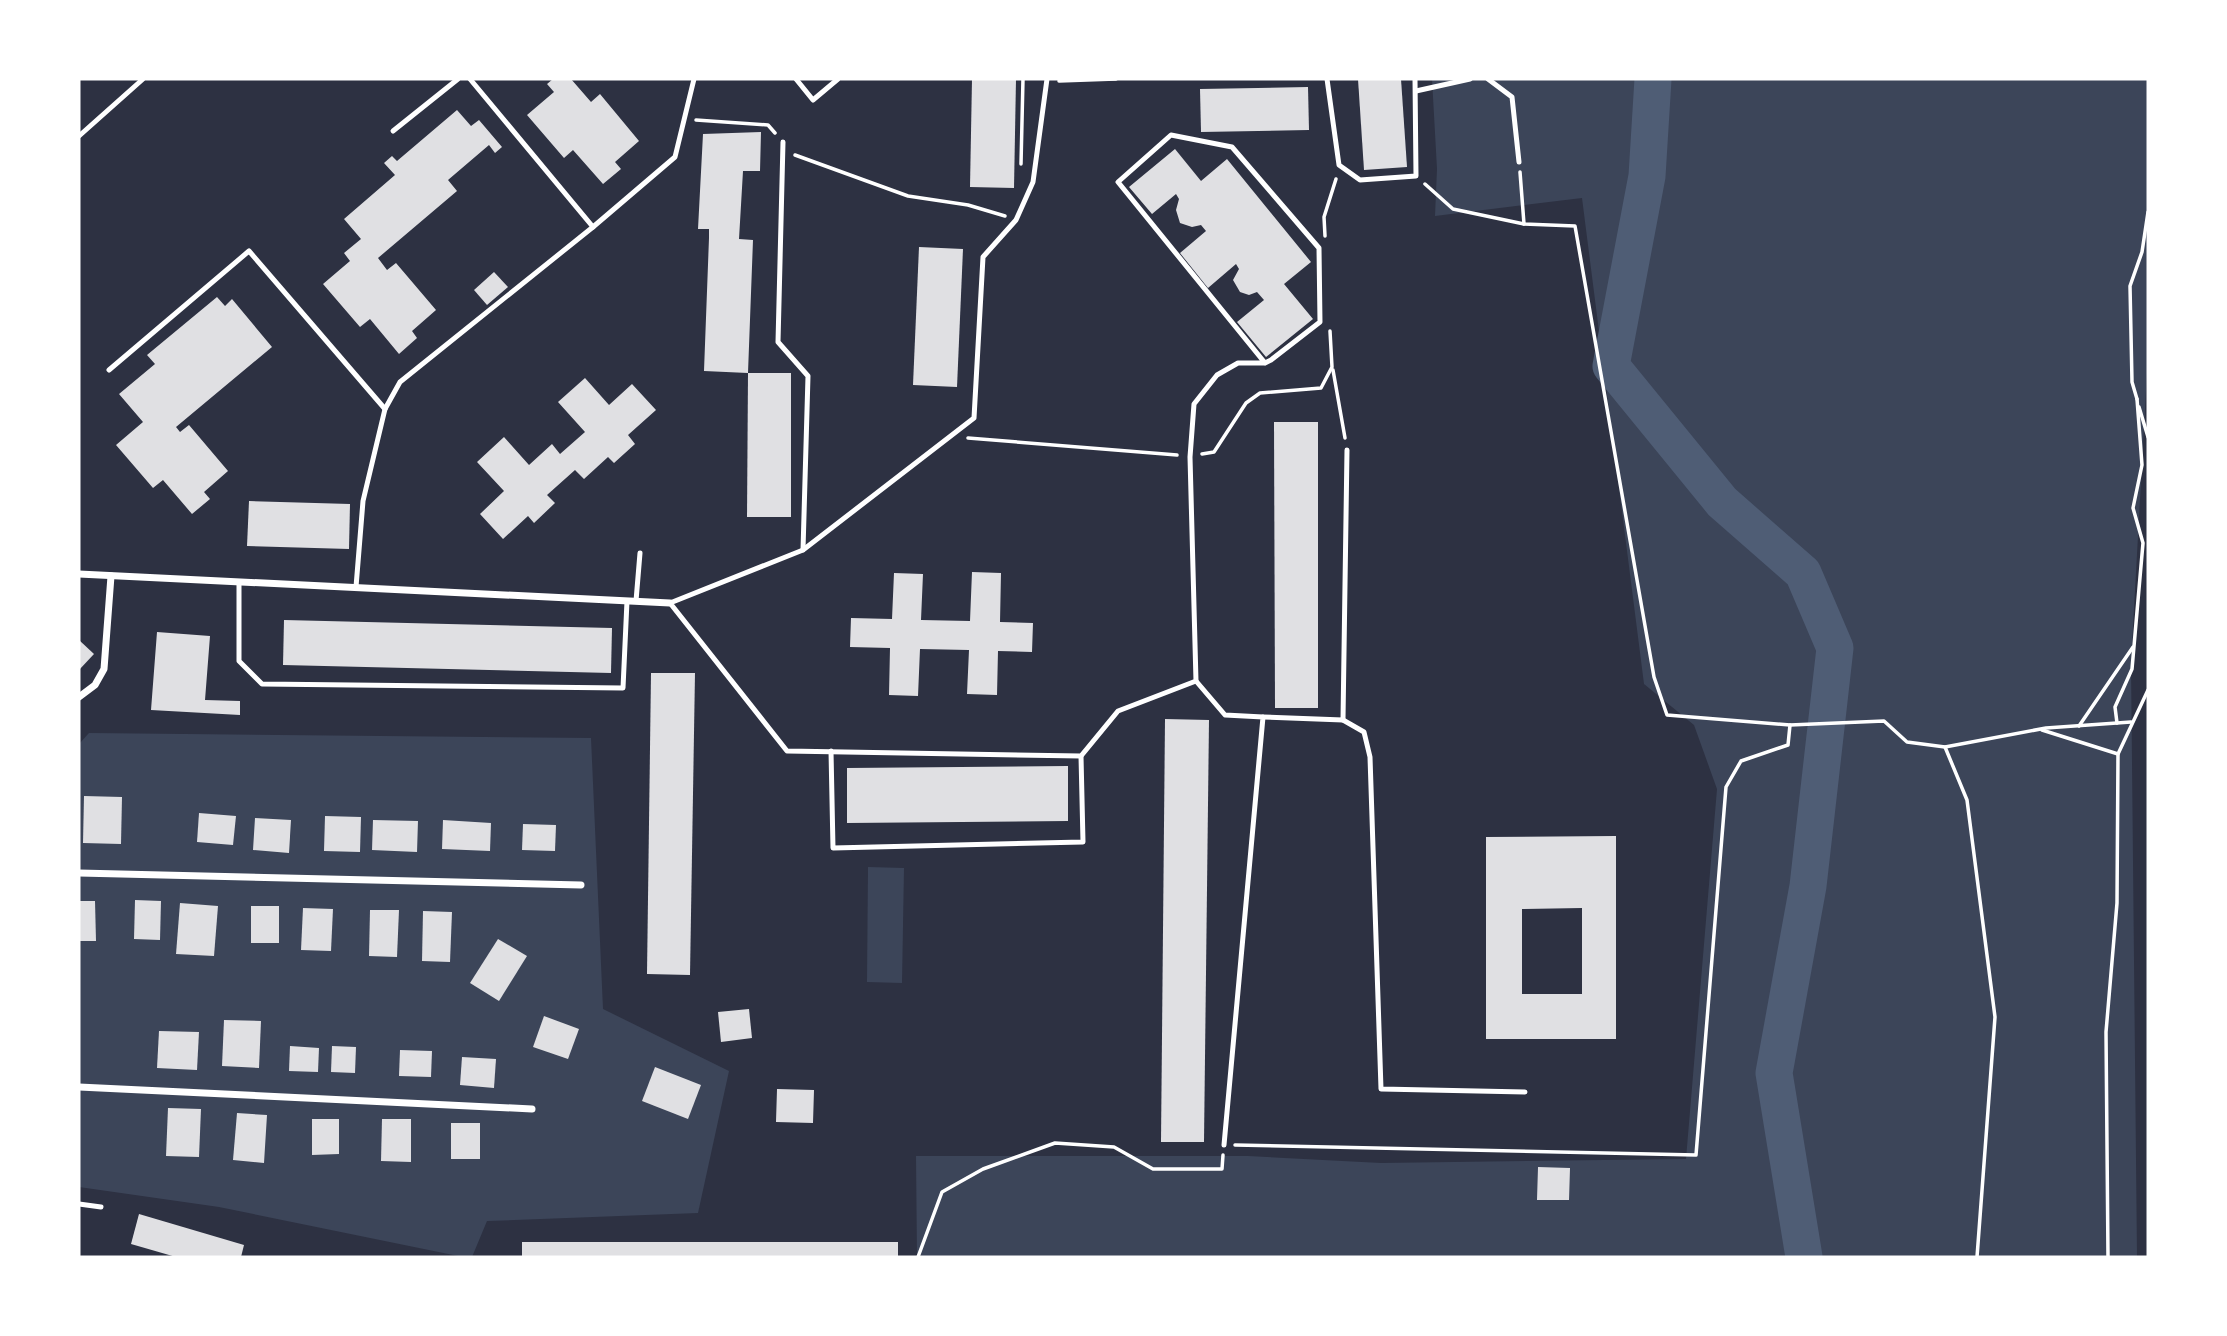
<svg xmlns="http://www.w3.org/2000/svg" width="2227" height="1336" viewBox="0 0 2227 1336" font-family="'Work Sans',sans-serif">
<rect width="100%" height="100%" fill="#2d3142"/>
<!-- green -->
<g fill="#3c4559">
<path d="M1432 79H2148V355L2131 663 2137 1257H917L916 1156H1248L1381 1163 1686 1159 1717 789 1694 725 1644 684 1582 198 1435 216 1437 169Z"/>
<path d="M89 733 591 738 603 1009 729 1071 698 1213 487 1221 472 1257H463L219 1207 79 1187V744Z"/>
<path d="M868 867 904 868 902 983 867 982Z"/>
</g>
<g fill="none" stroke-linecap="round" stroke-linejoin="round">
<!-- river -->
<path stroke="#4f5d75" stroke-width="37" d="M1653 79 1647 176 1611 366 1722 502 1803 573 1835 648 1808 886 1774 1073 1804 1257"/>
</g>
<!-- building -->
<g fill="#e0e0e3" fill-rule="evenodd">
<path d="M553 79H571L591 102 600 94 639 141 615 162 621 169 603 184 573 150 564 158 527 115 554 92 547 84Z"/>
<path d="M972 79H1016L1014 188 970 187Z"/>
<path d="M1358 79H1401L1407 167 1364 170Z"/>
<path d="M1308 87 1309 130 1201 132 1200 89Z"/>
<path d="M457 110 471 126 479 120 502 147 495 153 489 145 448 180 457 191 378 258 387 270 396 263 436 310 412 331 417 338 399 354 370 319 360 327 323 284 350 261 344 253 361 239 344 219 395 175 384 163 392 156 397 161Z"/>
<path d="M761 132 760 171H743L739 239 753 240 748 373 704 371 709 238V229H698L703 134Z"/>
<path d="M1175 149 1201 181 1227 159 1311 262 1284 284 1313 319 1266 357 1237 322 1264 300 1257 292 1249 295 1240 292 1233 280 1239 269 1236 264 1208 288 1180 253 1206 231 1201 225 1192 227 1180 223 1176 210 1179 199 1176 194 1152 214 1129 187Z"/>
<path d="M919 247 963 249 957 387 913 385Z"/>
<path d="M494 272 508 287 487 305 474 290Z"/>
<path d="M217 297 225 306 232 299 272 347 176 427 180 432 189 425 228 471 204 492 210 499 192 514 163 480 153 488 116 445 143 422 119 394 155 364 147 355Z"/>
<path d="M748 373H791V517H747Z"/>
<path d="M585 378 609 405 632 384 656 410 628 435 635 444 614 463 608 457 584 479 575 470 547 495 555 503 534 523 528 516 503 539 480 514 504 491 477 462 504 437 529 465 552 444 560 454 585 432 558 402Z"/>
<path d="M1274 422H1318V708H1275Z"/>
<path d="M249 501 350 504 349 549 247 546Z"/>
<path d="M972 572 1001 573 1000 622 1033 623 1032 652 998 651 997 695 967 694 969 650 920 649 918 696 889 695 890 648 850 647 851 618 892 619 894 573 923 574 921 620 970 621Z"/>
<path d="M284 620 612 628 611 673 283 665Z"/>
<path d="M157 632 210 636 205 700 240 701V715L151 710Z"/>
<path d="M79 640 94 654 79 670Z"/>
<path d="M651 673H695L690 975 647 974Z"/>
<path d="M1165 719 1209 720 1204 1142H1161Z"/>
<path d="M1068 766V821L847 823V768Z"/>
<path d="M84 796 122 797 121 844 83 843Z"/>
<path d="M199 813 236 816 233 845 197 842Z"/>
<path d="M325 816 361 817 360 852 324 851Z"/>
<path d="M255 818 291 820 289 853 253 850Z"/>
<path d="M373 820 418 821 417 852 372 850Z"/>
<path d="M443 820 491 823 490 851 442 849Z"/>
<path d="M523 824 556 825 555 851 522 850Z"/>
<path d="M1616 836V1039H1486V837ZM1582 908V994H1522V909Z"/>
<path d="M135 900 161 901 160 940 134 939Z"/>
<path d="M79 901H95L96 941H79Z"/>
<path d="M180 903 218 906 214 956 176 954Z"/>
<rect x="251" y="906" width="28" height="37"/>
<path d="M303 908 333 909 331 951 301 950Z"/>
<path d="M370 910H399L397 957 369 956Z"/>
<path d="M423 911 452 912 450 962 422 961Z"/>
<path d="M498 939 527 956 499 1001 470 983Z"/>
<path d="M749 1009 752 1038 721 1042 718 1012Z"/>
<path d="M544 1016 579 1029 568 1059 533 1047Z"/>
<path d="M224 1020 261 1021 259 1068 222 1066Z"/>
<path d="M159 1031 199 1032 197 1070 157 1068Z"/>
<path d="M290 1046 319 1048 318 1072 289 1071Z"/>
<path d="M332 1046 356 1047 355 1073 331 1072Z"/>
<path d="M400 1050 432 1051 431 1077 399 1076Z"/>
<path d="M462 1057 496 1059 494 1088 460 1085Z"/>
<path d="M655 1067 701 1085 688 1119 642 1101Z"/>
<path d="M777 1089 814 1090 813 1123 776 1122Z"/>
<path d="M168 1108 201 1109 199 1157 166 1156Z"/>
<path d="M237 1113 267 1115 264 1163 233 1160Z"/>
<path d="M312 1119H339V1154L312 1155Z"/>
<path d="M382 1119H411V1162L381 1161Z"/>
<rect x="451" y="1123" width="29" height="36"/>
<path d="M1538 1167 1570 1168 1569 1200H1537Z"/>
<path d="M139 1214 244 1245 241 1257H176L131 1244Z"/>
<rect x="522" y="1242" width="376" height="15"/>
</g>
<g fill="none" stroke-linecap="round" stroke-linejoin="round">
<!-- path -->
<g stroke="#fff" stroke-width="3.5">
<path d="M1059 81 1116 79"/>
<path d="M696 120 768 125 775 133"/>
<path d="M795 155 908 196 968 205 1005 216"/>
<path d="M1021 164 1023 79"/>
<path d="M1520 172 1524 224 1575 226 1654 677 1667 715 1790 725 1884 721 1907 742 1945 747 2046 728 2131 722"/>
<path d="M1425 184 1453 209 1524 224"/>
<path d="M1325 236 1324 217 1336 179"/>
<path d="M1333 370 1345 438"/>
<path d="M2137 399 2132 382 2130 286 2142 252 2148 212"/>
<path d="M2139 407 2148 437"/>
<path d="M968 438 1177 455"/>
<path d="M1202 454 1214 452 1246 403 1260 393 1321 388 1332 367 1330 331"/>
<path d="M2117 723 2115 707 2132 669 2143 543 2133 508 2142 465 2137 399"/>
<path d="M2079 726 2133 647"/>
<path d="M2042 730 2118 754"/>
<path d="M1945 747 1967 800 1995 1017 1977 1257"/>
<path d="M1235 1145 1696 1155 1726 787 1741 761 1788 745 1790 725"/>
<path d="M918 1257 942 1192 983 1169 1055 1143 1114 1147 1153 1169H1222L1223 1155"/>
<path d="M2108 1257 2106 1032 2117 903 2118 754 2148 690"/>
</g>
<!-- service -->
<g stroke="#fff" stroke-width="5">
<path d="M470 79 593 227"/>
<path d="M796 79 813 100 838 79"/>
<path d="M1047 79 1033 182 1016 220 983 257 974 418 803 550 670 603 787 751 1081 756 1118 711 1196 681 1190 457 1194 404 1217 375 1238 363H1265L1271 360 1320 322 1319 248 1232 147 1171 135 1118 182 1265 363"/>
<path d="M1327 79 1339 165 1360 180 1416 176 1415 79"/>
<path d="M1488 79 1512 97 1519 162"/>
<path d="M1416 91 1470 79"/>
<path d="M393 131 458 79"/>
<path d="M79 136 143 79"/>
<path d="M783 142 778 342 808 376 803 550"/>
<path d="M109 370 249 251 385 409"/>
<path d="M239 582V661L262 684 623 688 627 601"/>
<path d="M356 587 363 501 385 409 400 382 593 227 675 157 694 79"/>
<path d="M636 601 640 553"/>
<path d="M1196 681 1225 715 1263 717 1224 1145"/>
<path d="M1263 717 1343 720 1347 450"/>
<path d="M1343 720 1364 732 1370 757 1381 1089 1525 1092"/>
<path d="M831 751 833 848 1083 842 1081 756"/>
<path d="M79 1204 101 1207"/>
</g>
<!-- minor -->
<g stroke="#fff" stroke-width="7">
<path d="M79 574 670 603"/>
<path d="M79 697 95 685 104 669 111 576"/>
<path d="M79 873 581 885"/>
<path d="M79 1087 532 1109"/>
</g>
</g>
<!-- border -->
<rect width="2227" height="1336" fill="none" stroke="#ffffff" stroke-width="161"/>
</svg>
